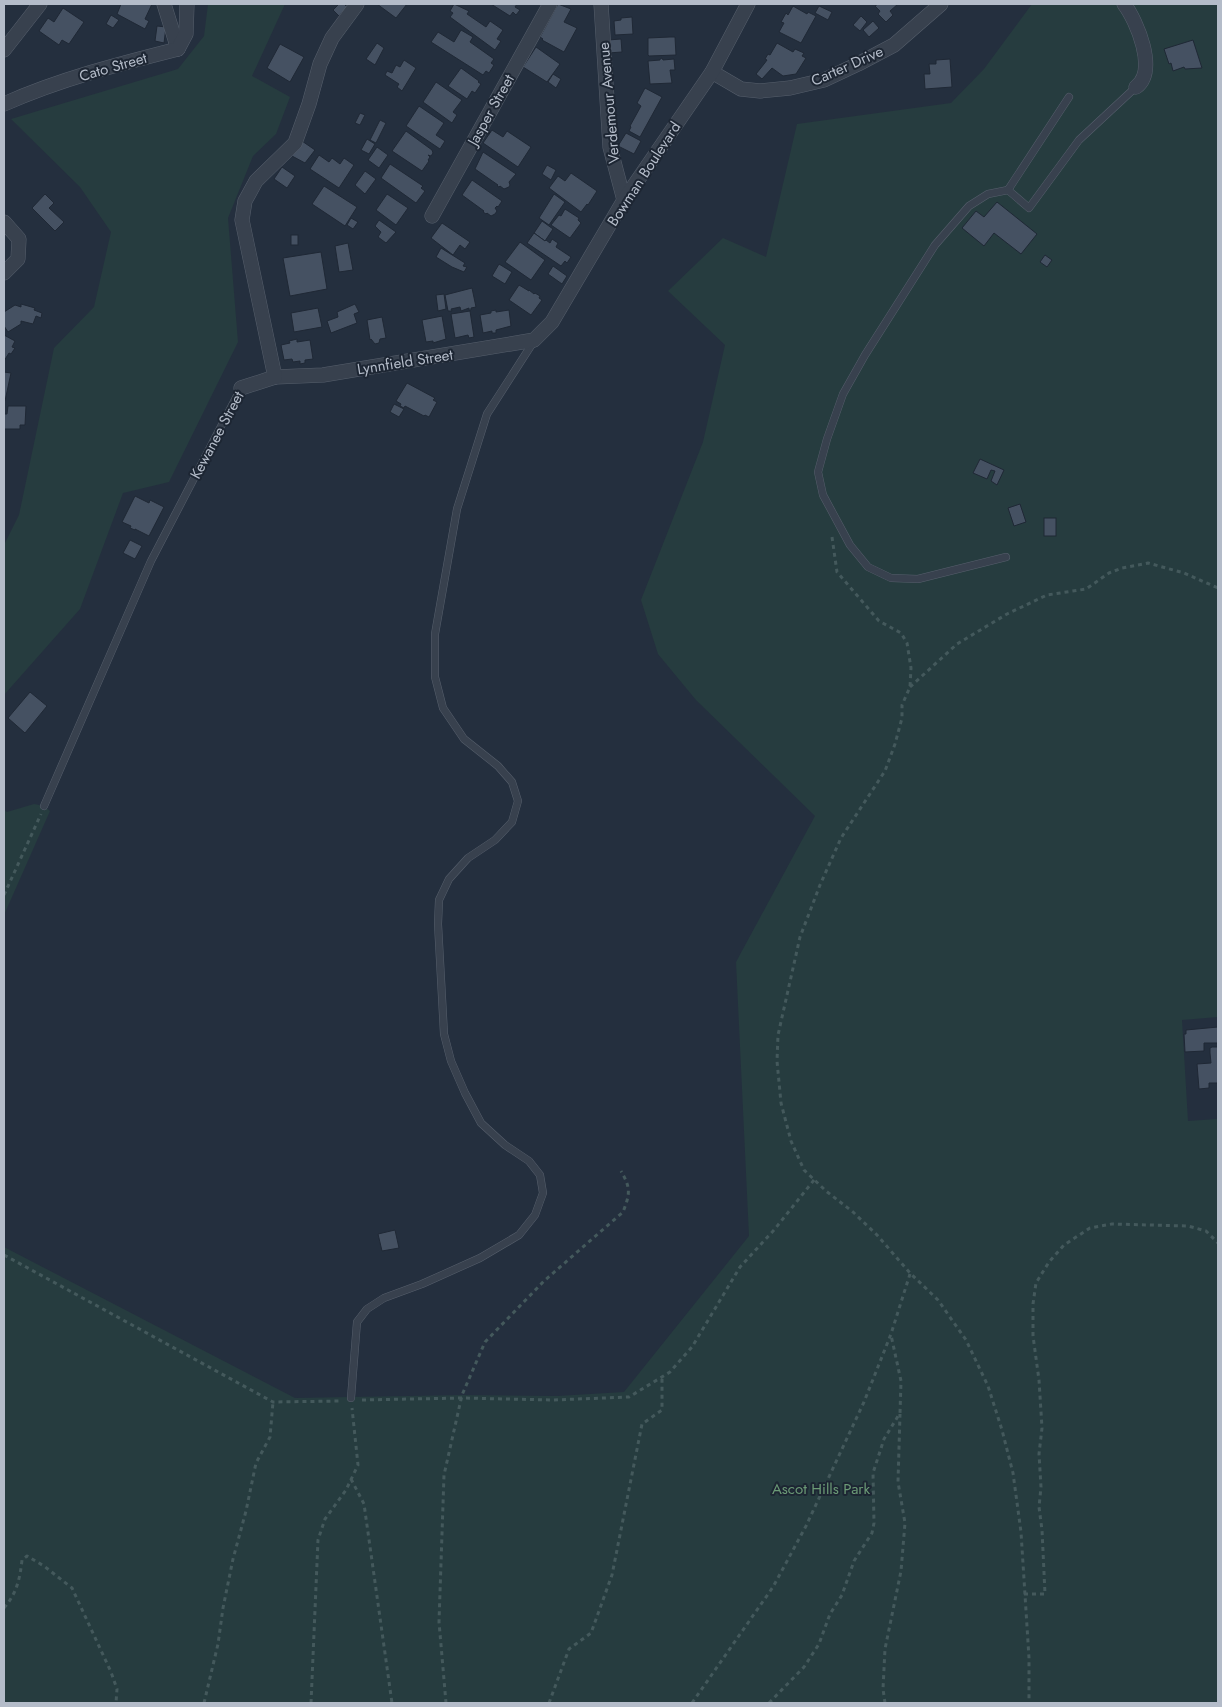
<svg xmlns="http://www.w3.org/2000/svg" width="1222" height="1707" viewBox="0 0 1222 1707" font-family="Jost,sans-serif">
<rect width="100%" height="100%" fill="#242f3e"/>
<!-- green -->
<g fill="#263c3f">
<path d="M208 4H285L252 76 290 97 276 134 253 156 228 218 238 342 169 482 123 493 80 609 4 695V545L19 515 54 348 94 307 111 232 80 187 11 119 178 69 204 36Z"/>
<path d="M1032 4H1218V1017L1182 1020 1188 1121 1218 1119V1703H4V1247L295 1398 462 1395 557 1396 624 1392 749 1236 736 962 815 816 696 700 658 654 641 600 703 442 725 345 668 291 723 238 766 257 797 124 951 103 984 69Z"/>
<path d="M34 804 44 806 50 811 4 915V810L7 812Z"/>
</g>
<!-- building -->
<g fill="#455162" stroke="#1f2835">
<path d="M121 4H152L145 19 149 21 145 29 117 14Z"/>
<path d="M339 4H344L347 7 339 16 333 10Z"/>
<path d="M377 4H407L396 18Z"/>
<path d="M454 4 469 11 467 14 486 27 490 21 503 30 497 39 501 41 495 50 450 17 453 13 450 11Z"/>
<path d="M491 4H517L515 7 520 10 516 15 513 12 510 16Z"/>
<path d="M558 4 571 9 564 22 577 28 564 52 542 40 543 39 540 37Z"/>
<path d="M878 4H898L890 11 893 15 886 22 878 14 880 11 875 6Z"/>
<path d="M793 6 807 14 808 12 816 16 801 43 779 32 784 23 781 22 786 13 788 15Z"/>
<path d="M819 6 832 12 828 20 815 13Z"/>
<path d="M63 8 84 22 69 44 62 40 59 45 39 31 48 18 54 22Z"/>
<path d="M111 15 119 20 113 28 106 24Z"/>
<path d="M861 16 867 22 860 31 853 25Z"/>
<path d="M632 17 633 34 615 35 614 21 621 20V18Z"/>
<path d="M873 21 879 28 869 37 863 30Z"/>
<path d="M157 26 166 27 164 43 155 41Z"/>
<path d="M461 30 473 37 470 42 494 59 491 63 494 65 489 73 486 71 483 75 431 42 438 32 454 42Z"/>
<path d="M670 37H675L676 55 649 56 648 55V38Z"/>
<path d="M621 39 622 52 608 53V40Z"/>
<path d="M1193 40 1202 68 1185 69 1184 67 1173 71 1171 63 1169 64 1164 49Z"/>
<path d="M377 43 384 48 375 65 366 59Z"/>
<path d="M777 43 793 52 795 49 804 53 802 56 806 58 796 74 783 76 772 68 762 79 756 74 764 64 767 60 765 59 768 54 770 55Z"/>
<path d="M280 44 304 57 290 82 267 68Z"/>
<path d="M536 47 560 64 547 82 523 67Z"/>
<path d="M662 58 663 60 674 59 675 70H670L672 83 650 84 648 61 660 60V59Z"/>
<path d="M950 59 952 87 925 89 924 74H930L929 64H936V60Z"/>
<path d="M404 60 416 68 402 91 397 87 399 84 385 75 387 71 392 73 396 65 400 67Z"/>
<path d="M461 68 479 81 478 82 481 84 475 93 472 91 467 99 448 86Z"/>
<path d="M553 74 561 79 556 88 548 82Z"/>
<path d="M436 82 462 100 453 112 457 115 452 123 423 102Z"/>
<path d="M645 88 662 97 640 137 629 131 631 127 630 126 641 106 637 103Z"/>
<path d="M419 106 444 123 436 135 445 141 440 149 406 126Z"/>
<path d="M360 113 365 115 360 125 355 123Z"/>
<path d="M380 120 386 123 376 143 370 140Z"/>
<path d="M492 130 503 137 507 131 531 147 518 167 483 143Z"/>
<path d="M406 131 432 150 433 153 431 156 428 155 430 157 428 160 429 161 422 171 392 151Z"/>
<path d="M626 133 641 141 634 154 618 146Z"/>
<path d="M367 139 375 144 369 154 361 150Z"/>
<path d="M302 141 315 150 305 163 292 156Z"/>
<path d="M377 147 388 155 379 168 368 160Z"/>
<path d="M483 152 516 174 509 182 510 185 509 187 504 189 500 186 499 187 497 186 498 185 475 169Z"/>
<path d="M319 155 329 162 332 158 340 164 344 158 354 165 339 188 310 169Z"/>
<path d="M390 164 423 186 421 188 425 191 416 203 381 178Z"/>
<path d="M547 165 556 170 551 180 542 174Z"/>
<path d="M282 167 295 176 287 188 274 179Z"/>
<path d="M365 171 376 179 365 194 355 185Z"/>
<path d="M571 173 597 191 588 205 587 204 581 212 549 188 558 176 565 181Z"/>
<path d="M472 180 502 201 498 207 497 206 495 208 497 211 495 214 491 216 487 213 486 214 483 212 484 211 462 195Z"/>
<path d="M324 186 357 207 345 226 312 204Z"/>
<path d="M45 194 54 203 49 208 64 222 55 231 32 208Z"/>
<path d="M387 194 408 208 396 225 376 210Z"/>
<path d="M554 194 565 202 549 225 539 218Z"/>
<path d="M997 202 1037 234 1021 254 994 233 984 246 962 228 976 211 984 217Z"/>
<path d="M565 209 579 218 578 220 581 223 570 238 551 225 559 215 561 216Z"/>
<path d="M351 218 358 222 353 229 347 225Z"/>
<path d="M379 220 396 232 386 243 378 237 381 232 375 226Z"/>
<path d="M542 221 553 229 545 241 534 233Z"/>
<path d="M442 223 470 242 465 249 460 245 453 255 431 238Z"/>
<path d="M534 233 545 241 546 240 550 243 552 239 558 243 556 247 571 257 567 263 565 261 561 266 527 243Z"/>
<rect x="291" y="235" width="7" height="10"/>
<path d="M520 242 545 260 531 280 505 262Z"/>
<path d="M348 243 353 270 339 272 335 246Z"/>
<path d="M441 248 465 263 463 266 467 267 464 272 452 267 436 257Z"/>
<path d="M321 252 327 289 290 296 283 258Z"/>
<path d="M1045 255 1052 260 1047 267 1040 262Z"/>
<path d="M499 264 512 272 505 284 492 276Z"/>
<path d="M553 266 567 276 562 284 548 274Z"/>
<path d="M519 285 529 291V290L534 294 535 293 540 296 539 298 542 300 531 315 509 300Z"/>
<path d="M472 288 476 307 471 308V310H469V308L461 311 460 307 451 309 452 311H448L445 295Z"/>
<path d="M444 294 446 309 438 311 436 295Z"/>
<path d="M21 304 35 308 34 310 42 313 41 318 36 316 33 324 21 321V324L8 332 4 326V312L15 305 21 307Z"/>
<path d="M355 304 359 312 354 314 357 323 331 333 327 321 338 317 337 312Z"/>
<path d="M318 308 322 327 294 332 291 313Z"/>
<path d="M496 310V312L509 310 511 326 496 330V333H492V331L483 333 480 315 491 313V311Z"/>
<path d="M470 311 474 337 469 338 468 335 455 338 451 314Z"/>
<path d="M442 316 446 339 433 343V341L426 342 422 320Z"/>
<path d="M382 317 386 338 380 339 379 343 375 344 371 339 370 340 367 320Z"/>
<path d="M4 335 15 341 12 347 15 348 11 354 9 353 4 361Z"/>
<path d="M297 339V342L310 340 313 359 305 360V363L300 364V361L293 362 292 359 284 360 281 345 290 343 289 341Z"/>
<path d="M4 372 11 373 5 401H4Z"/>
<path d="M407 383 435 398 433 400 437 402 429 417 425 415 424 416 405 406 404 408 400 406 401 404 396 401Z"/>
<path d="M394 404 404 409 399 417 390 412Z"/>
<path d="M8 406H26L25 425H20V429H4V414H7Z"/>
<path d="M980 459 1004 470 997 485 991 481 995 471 991 470 987 479 973 473Z"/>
<path d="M135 496 149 503 150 500 164 507 149 536 135 529V530L130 528 131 526 122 522Z"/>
<path d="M1020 504 1026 522 1014 526 1008 508Z"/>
<rect x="1044" y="518" width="12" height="18"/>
<path d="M130 540 142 546 135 559 123 553Z"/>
<path d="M30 692 47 706 25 733 8 718Z"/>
<path d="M1218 1027V1043H1204V1051L1185 1052 1184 1034H1186V1030Z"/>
<path d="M1212 1047H1218V1083H1209V1088L1199 1089 1197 1064 1211 1063 1210 1053V1048Z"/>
<path d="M395 1230 399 1248 382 1251 378 1234Z"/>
</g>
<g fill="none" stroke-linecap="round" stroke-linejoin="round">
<!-- lane casing -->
<g stroke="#565f6c" stroke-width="8">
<g id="lane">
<path d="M1008 190 1069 97"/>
<path d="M1006 557 918 579 891 578 868 567 850 545 823 495 818 472 827 439 843 394 865 355 935 245 969 206 988 194 1008 190 1029 208 1079 140 1136 87"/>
<path d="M44 806 151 561 241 388"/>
<path d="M351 1398 357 1322 367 1309 384 1298 422 1284 480 1258 519 1235 535 1215 543 1193 540 1175 529 1161 505 1145 481 1123 465 1093 451 1061 444 1034 438 924 439 900 449 879 468 858 495 840 512 822 518 801 512 782 498 766 464 739 443 708 435 677V634L457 509 487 414 534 341"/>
</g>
</g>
<!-- street casing -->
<g stroke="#565f6c" stroke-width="15">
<g id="street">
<path d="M164 4 178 49"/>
<path d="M601 4 610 147 624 200"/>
<path d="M1124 4C1137 21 1158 71 1136 87"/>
<path d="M4 50 40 4"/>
<path d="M712 72 741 89 760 91 790 88 824 80 858 64 894 45 941 4"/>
<path d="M4 104C60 79 119 64 178 49L186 34 187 4"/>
<path d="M432 216 550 4"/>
<path d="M4 222 19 239 18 259 4 273"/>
<path d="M275 377 323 375 534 340 552 322 624 200 712 72 748 4"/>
<path d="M241 388 275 377 242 220 245 201 256 181 295 143 309 104 320 64 332 38 357 4"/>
</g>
</g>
<!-- path -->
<g stroke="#44595c" stroke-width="3" stroke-dasharray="4 4" stroke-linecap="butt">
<path d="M832 537 837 572 879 621 901 633 907 643 911 668 910 687 902 705V718L895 744 885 771 841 838 820 885 800 937 778 1035 777 1061 781 1103 791 1141 804 1170 826 1191 853 1212 877 1235 910 1273 938 1300 966 1340 988 1386 1002 1430 1013 1473 1021 1532 1029 1658V1703"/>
<path d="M910 687 957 644 1007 614 1047 595 1086 589 1109 573 1122 568 1148 563 1184 573 1218 588"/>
<path d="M4 895 41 814"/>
<path d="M4 1255 273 1402 340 1401"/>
<path d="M362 1400 461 1398 553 1400 629 1397 670 1372 692 1347 740 1267 774 1230 814 1180"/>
<path d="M351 1479 364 1504 392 1703"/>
<path d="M1024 1594H1045L1042 1530 1039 1507 1041 1487 1039 1454 1042 1428 1039 1380 1033 1336V1304L1036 1283 1049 1262 1064 1245 1090 1228 1112 1224 1188 1226 1206 1231 1218 1243"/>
<path d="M4 1608C17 1593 20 1578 22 1560L27 1556 44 1566 72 1588 111 1672 117 1689 116 1703"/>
<path d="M204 1703 218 1644 223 1608 233 1559 246 1511 256 1463 270 1437 273 1402"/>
<path d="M311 1703 318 1540 325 1519 346 1490 358 1465 352 1408"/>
<path d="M446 1703 439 1622 444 1475 462 1395 485 1342 544 1281 623 1212C630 1194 631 1188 621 1171"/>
<path d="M549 1703 569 1649 591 1633 612 1575 642 1424 662 1410V1378"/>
<path d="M692 1703 773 1587 806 1526 864 1402 891 1334 910 1274"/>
<path d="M769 1703 804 1667 819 1644 830 1614 842 1595 854 1561 872 1533 874 1523 873 1473 884 1439 900 1413 901 1381 891 1335"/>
<path d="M885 1703 883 1689 885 1649 901 1571 905 1523 898 1482 900 1414"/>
</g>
<!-- lane -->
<use href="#lane" stroke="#38414e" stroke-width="7"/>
<!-- street -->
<use href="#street" stroke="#38414e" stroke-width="14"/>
</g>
<g text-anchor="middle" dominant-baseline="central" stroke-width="4" stroke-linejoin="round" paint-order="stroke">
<!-- street labels -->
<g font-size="15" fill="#b4bcc9" stroke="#1d2633">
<text transform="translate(847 66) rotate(-24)">Carter Drive</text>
<text transform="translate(113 67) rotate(-16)">Cato Street</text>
<text transform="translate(609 103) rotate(-95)">Verdemour Avenue</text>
<text transform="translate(491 110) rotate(-61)">Jasper Street</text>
<text transform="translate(644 174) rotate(-57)">Bowman Boulevard</text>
<text transform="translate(405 362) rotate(-9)">Lynnfield Street</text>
<text transform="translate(217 435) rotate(-62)">Kewanee Street</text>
</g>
<!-- park labels -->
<g font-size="15" fill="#6b9a76" stroke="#1d2633">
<text x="821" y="1489">Ascot Hills Park</text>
</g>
</g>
<!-- border -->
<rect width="1222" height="1707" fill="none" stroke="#b4bcc9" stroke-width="10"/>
</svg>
